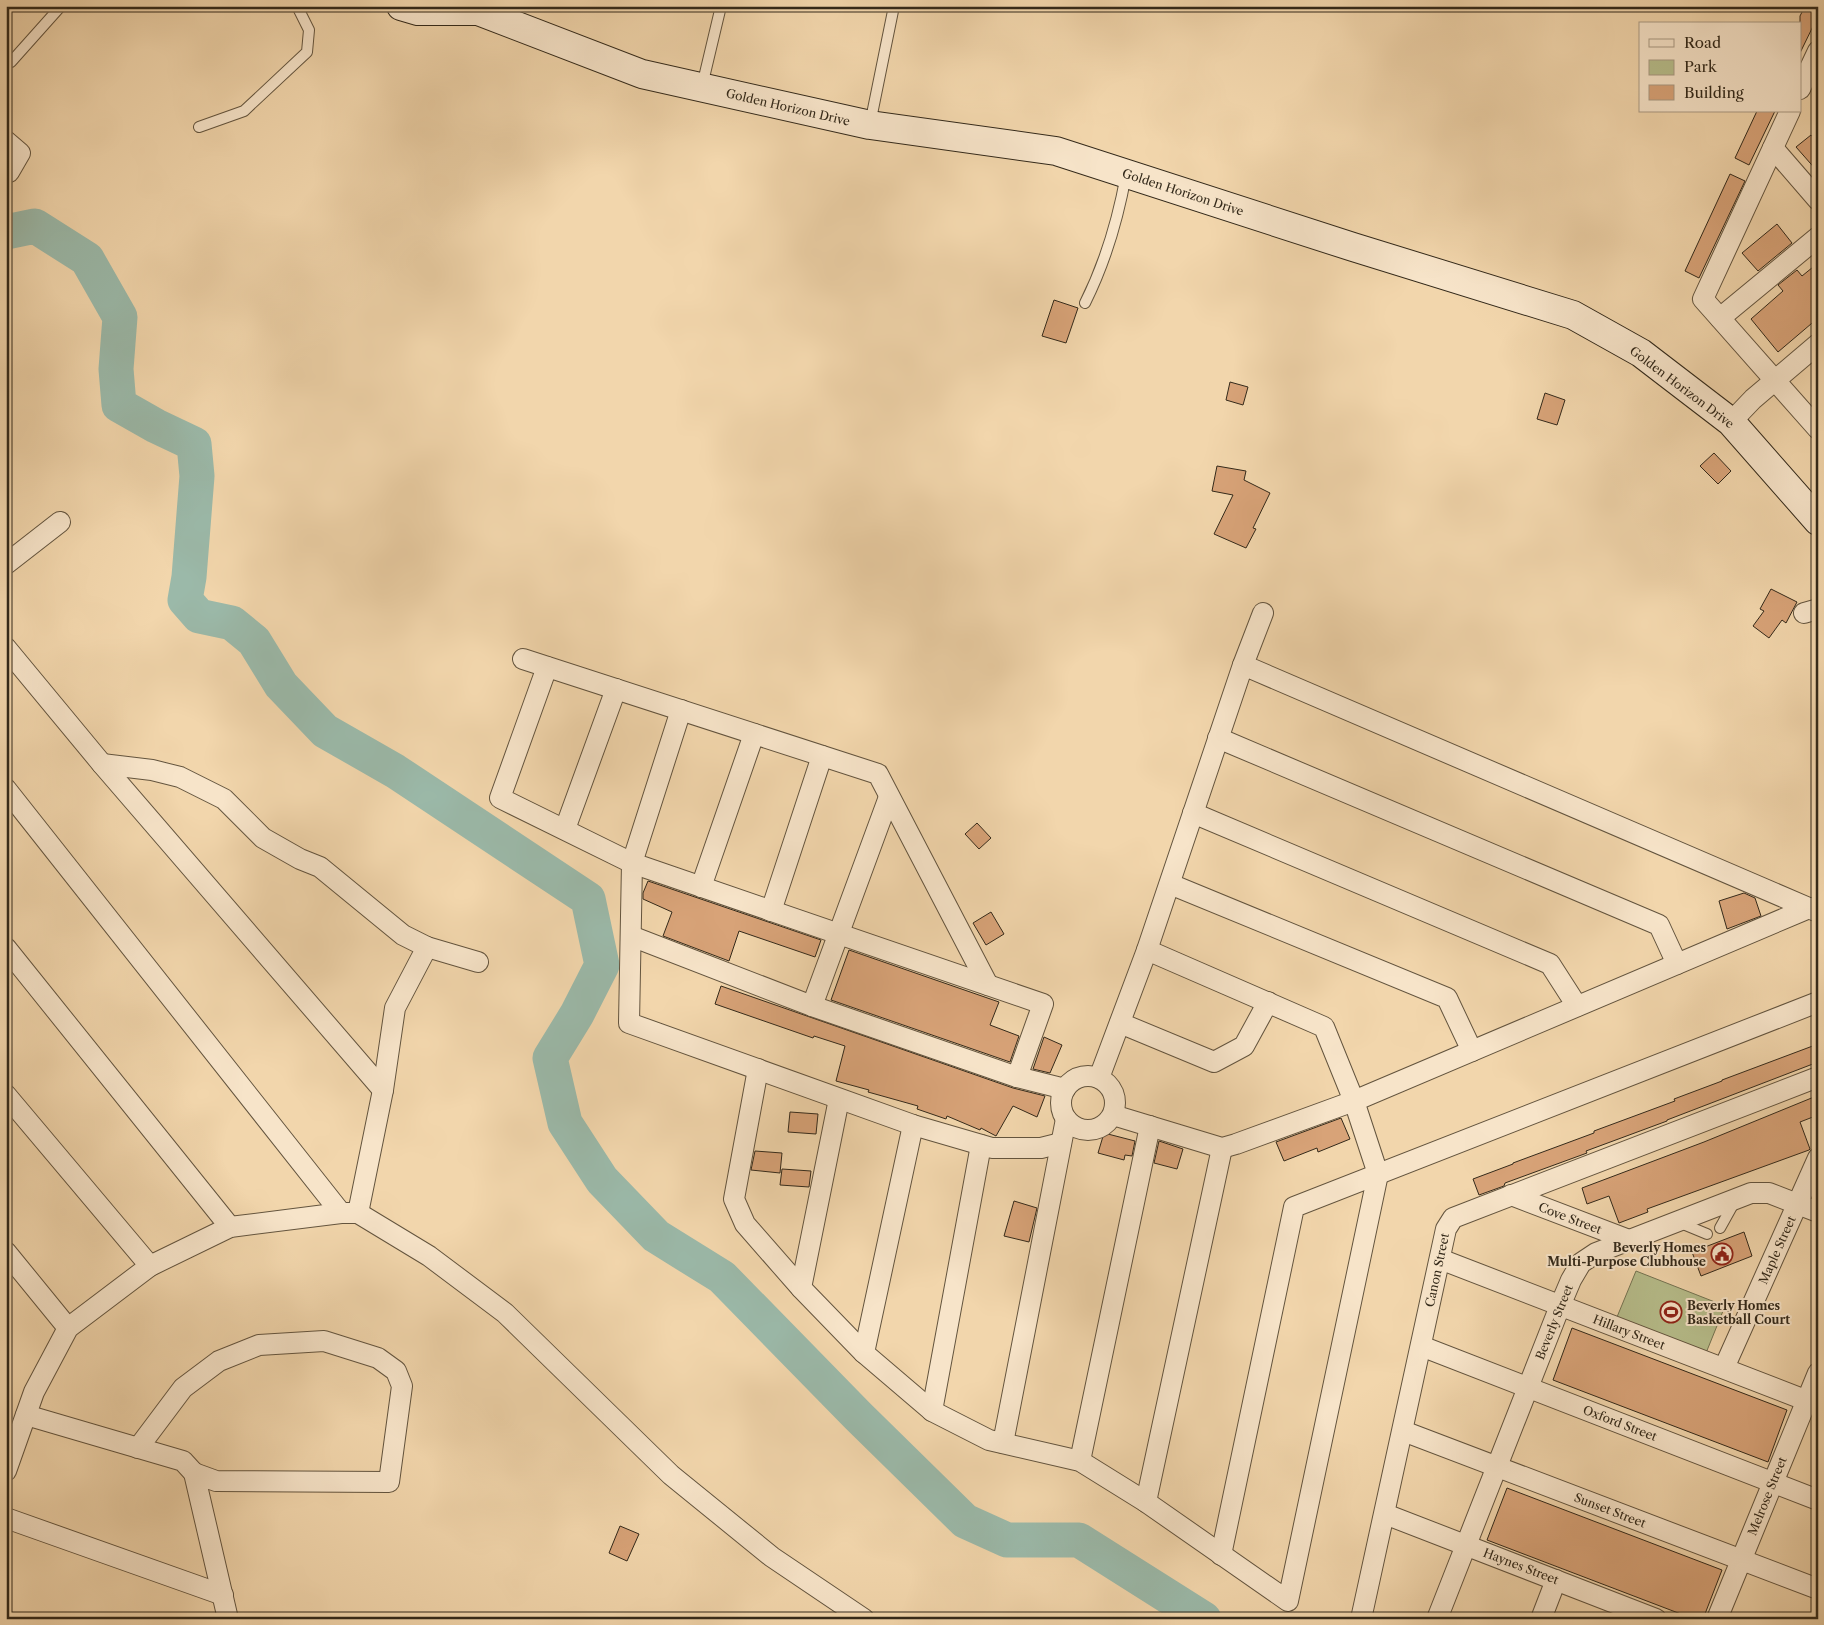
<svg xmlns="http://www.w3.org/2000/svg" width="1824" height="1625" viewBox="0 0 1824 1625" font-family="'Libre Caslon Text',serif">
<rect width="100%" height="100%" fill="#f2d6ac"/>
<filter id="stains"><feTurbulence type="fractalNoise" baseFrequency=".004" numOctaves="4"/><feColorMatrix values="0 0 0 0 .2 0 0 0 0 .09 0 0 0 0 .02 0 0 0 .5 -.17"/></filter>
<radialGradient id="worn" r=".72"><stop offset=".6" stop-color="#630" stop-opacity="0"/><stop offset="1" stop-color="#630" stop-opacity=".3"/></radialGradient>
<!-- green -->
<path fill="#b7be8c" stroke="#757453" d="M1636 1271 1725 1306 1706 1353 1617 1317Z"/>
<g fill="none" stroke-linecap="round" stroke-linejoin="round">
<!-- river -->
<path stroke="#9bb9a9" stroke-width="35" d="M6 232 35 226 87 259 120 317 116 369 119 405 156 426 194 444 197 476 189 577 185 600 199 616 232 623 254 641 281 685 325 731 395 771 588 899 602 965 577 1014 550 1058 565 1123 602 1180 656 1236 722 1277 858 1416 965 1521 1007 1540H1079L1204 1619"/>
</g>
<!-- building -->
<g fill="#d8a378" stroke="#33291a">
<path d="M1805 6H1818V16L1800 53V16Z"/>
<path d="M1757 111H1775L1749 165 1735 158Z"/>
<path d="M1811 135 1818 143V172L1796 147Z"/>
<path d="M1730 174 1745 181 1699 278 1685 271Z"/>
<path d="M1777 224 1792 243 1758 271 1742 253Z"/>
<path d="M1818 263V318L1778 352 1751 319 1783 291 1778 285 1797 270 1802 276Z"/>
<path d="M1054 300 1078 308 1066 343 1042 336Z"/>
<path d="M1230 382 1248 387 1243 405 1226 400Z"/>
<path d="M1545 393 1565 400 1557 425 1537 419Z"/>
<path d="M1714 453 1731 471 1718 484 1700 466Z"/>
<path d="M1217 466 1246 471 1244 480 1270 493 1253 528 1256 529 1246 548 1214 534 1233 495 1212 491Z"/>
<path d="M1771 589 1797 602 1786 623 1782 620 1769 638 1753 626 1764 611 1760 609Z"/>
<path d="M977 823 991 838 979 849 965 834Z"/>
<path d="M648 881 821 940 815 957 739 931 729 961 663 936 672 912 643 899V893Z"/>
<path d="M1744 893 1755 898 1761 916 1727 929 1719 901Z"/>
<path d="M991 912 1004 934 986 945 973 923Z"/>
<path d="M849 950 999 1002 990 1025 1019 1036 1010 1062 831 1000Z"/>
<path d="M721 986 1013 1088 1045 1096 1037 1117 1013 1106 996 1136 981 1128 980 1130 947 1116 946 1119 917 1109 918 1106 868 1092 869 1090 836 1081 845 1046 814 1036 813 1038 715 1004Z"/>
<path d="M1044 1037 1062 1045 1050 1073 1033 1069Z"/>
<path d="M1818 1044V1062L1667 1120V1121L1586 1151 1587 1153 1505 1183 1504 1186 1479 1195 1473 1179 1513 1164V1163L1594 1133V1131L1675 1101 1674 1099 1722 1081V1080Z"/>
<path d="M1814 1097 1818 1107V1115L1800 1122 1810 1149 1809 1150 1647 1209 1648 1212 1619 1223 1609 1196 1587 1204 1582 1188 1704 1142Z"/>
<path d="M790 1112 818 1114 816 1134 788 1132Z"/>
<path d="M1341 1118 1350 1139 1318 1152 1317 1148 1284 1161 1276 1142Z"/>
<path d="M1104 1133 1135 1141 1132 1156 1125 1155 1124 1160 1098 1153Z"/>
<path d="M1159 1141 1183 1149 1177 1169 1154 1163Z"/>
<path d="M755 1151 782 1153 780 1173 751 1170Z"/>
<path d="M782 1169 811 1171 809 1187 780 1185Z"/>
<path d="M1014 1201 1037 1208 1029 1242 1004 1236Z"/>
<path d="M1744 1232 1752 1256 1701 1276 1692 1252Z"/>
<path d="M1572 1328 1787 1410 1768 1462 1553 1380Z"/>
<path d="M1507 1488 1722 1570 1703 1619H1694L1487 1540Z"/>
<path d="M620 1526 639 1534 627 1561 609 1553Z"/>
</g>
<g fill="none" stroke-linecap="round" stroke-linejoin="round">
<!-- lane casing -->
<g stroke="#63543e" stroke-width="12">
<g id="lane">
<path d="M11 62 61 6"/>
<path d="M702 86 721 6"/>
<path d="M870 124 894 6"/>
<path d="M199 127 244 111 307 52 309 30 297 6"/>
<path d="M1085 303C1105 263 1118 219 1126 175"/>
<path d="M1678 1222 1707 1234"/>
<path d="M1720 1228 1735 1201"/>
</g>
</g>
<!-- street casing -->
<g stroke="#63543e" stroke-width="22">
<g id="street">
<path d="M1800 89 1818 51"/>
<path d="M1790 111 1703 299 1818 429"/>
<path d="M6 141 20 153 9 172 6 173"/>
<path d="M1773 148 1818 200"/>
<path d="M1720 318 1818 237"/>
<path d="M1731 422 1753 399 1818 344"/>
<path d="M6 564 60 522"/>
<path d="M1804 613 1818 609"/>
<path d="M6 648 102 764 383 1090"/>
<path d="M523 659 878 774 988 985"/>
<path d="M1243 665 1263 613"/>
<path d="M547 667 500 798 632 863 629 1023 913 1125 992 1148H1041L1061 1143"/>
<path d="M681 710 632 863 1043 1004 1017 1077"/>
<path d="M1218 738 1659 925 1677 964"/>
<path d="M102 764 152 770 180 777 224 799 263 838 300 859 320 867 403 935 427 947 478 962"/>
<path d="M6 789 341 1213"/>
<path d="M1193 813 1550 964 1577 1006"/>
<path d="M565 829 616 689"/>
<path d="M1170 884 1447 998 1472 1051"/>
<path d="M701 887 754 734"/>
<path d="M771 911 822 756"/>
<path d="M631 936 812 1006 1017 1077 1065 1089"/>
<path d="M6 948 230 1227"/>
<path d="M812 1006 889 797"/>
<path d="M1120 1023 1214 1062 1244 1046 1268 1002"/>
<path d="M758 1069 734 1199 745 1224 801 1288 864 1353 932 1411 989 1440 1080 1461 1146 1502 1288 1601 1378 1174 1354 1101 1324 1027 1147 950"/>
<circle cx="1088" cy="1103" r="27"/>
<path d="M1099 1078 1147 950 1243 665 1818 912"/>
<path d="M6 1095 150 1266"/>
<path d="M1113 1115 1222 1148 1236 1144 1354 1101 1809 908"/>
<path d="M1511 1195 1629 1240"/>
<path d="M358 1213 383 1090 395 1008 427 947"/>
<path d="M6 1252 68 1328"/>
<path d="M1440 1259 1818 1405"/>
<path d="M801 1288 839 1099"/>
<path d="M1421 1346 1818 1500"/>
<path d="M864 1353 913 1125"/>
<path d="M1724 1368 1818 1158"/>
<path d="M932 1411 981 1145"/>
<path d="M26 1415 183 1461 194 1473"/>
<path d="M1403 1431 1818 1589"/>
<path d="M1003 1443 1066 1119"/>
<path d="M138 1448 183 1388 219 1361 259 1345 324 1341 378 1358 396 1371 402 1386 389 1482 216 1481 194 1473 228 1619"/>
<path d="M1080 1461 1150 1126"/>
<path d="M6 1471 34 1392 68 1328 150 1266 230 1227 341 1213H358L429 1256 505 1313 671 1475 772 1557 864 1619"/>
<path d="M1146 1502 1222 1148"/>
<path d="M1385 1514 1656 1619"/>
<path d="M6 1518 223 1595"/>
<path d="M1221 1555 1294 1207 1818 1002"/>
<path d="M1361 1619 1446 1229 1453 1218 1818 1077"/>
<path d="M1437 1619 1560 1306 1571 1280 1581 1263 1596 1253 1751 1193H1769L1818 1212"/>
<path d="M1541 1619 1556 1580"/>
<path d="M1717 1619 1818 1373"/>
</g>
</g>
<!-- secondary casing -->
<g stroke="#33291a" stroke-width="30">
<g id="secondary">
<path d="M401 6 418 11H476"/>
<path d="M465 6 642 74 870 125 1056 151 1353 247 1573 315 1641 353 1731 422 1818 521"/>
</g>
</g>
<!-- lane -->
<use href="#lane" stroke="#f7e4c9" stroke-width="10"/>
<!-- street -->
<use href="#street" stroke="#f7e4c9" stroke-width="20"/>
<!-- secondary -->
<use href="#secondary" stroke="#f7e4c9" stroke-width="28"/>
</g>
<!-- icons -->
<defs>
<g id="civic-ring" transform="scale(1.125)"><circle r="9.5" fill="#f7e4c9" stroke="#8f2418" stroke-width="1.5"/><path d="M-.6-6.5H3V-4.5H.6V-3L4-1V1h2V6H-6V1h2V-1L-.6-3ZM-1.2 2.5V6h2.4V2.5Z" fill="#8f2418"/></g>
<g id="stadium-ring" transform="scale(1.125)"><circle r="9.5" fill="#f7e4c9" stroke="#8f2418" stroke-width="1.5"/><path d="M0-5a6.5 5 0 1 0 0 10a6.5 5 0 1 0 0-10ZM-3.5-1.8h7v3.6h-7Z" fill="#8f2418"/></g>
</defs>
<g fill-rule="evenodd">
<use href="#civic-ring" x="1722" y="1254"/>
<use href="#stadium-ring" x="1671" y="1312"/>
</g>
<g text-anchor="middle" dominant-baseline="central" stroke-width="4" stroke-linejoin="round" paint-order="stroke">
<!-- street labels -->
<g font-size="12" fill="#33291a" stroke="#f7e4c9">
<text transform="translate(788 107) rotate(13)">Golden Horizon Drive</text>
<text transform="translate(1183 192) rotate(18)">Golden Horizon Drive</text>
<text transform="translate(1682 387) rotate(37)">Golden Horizon Drive</text>
<text transform="translate(1570 1218) rotate(21)">Cove Street</text>
<text transform="translate(1777 1250) rotate(-66)">Maple Street</text>
<text transform="translate(1437 1270) rotate(-78)">Canon Street</text>
<text transform="translate(1554 1322) rotate(-68)">Beverly Street</text>
<text transform="translate(1629 1332) rotate(21)">Hillary Street</text>
<text transform="translate(1620 1423) rotate(21)">Oxford Street</text>
<text transform="translate(1767 1496) rotate(-68)">Melrose Street</text>
<text transform="translate(1610 1510) rotate(21)">Sunset Street</text>
<text transform="translate(1521 1566) rotate(21)">Haynes Street</text>
</g>
<!-- poi labels -->
<g font-size="12" font-weight="bold" fill="#33291a" stroke="#f7e4c9" text-anchor="end">
<text x="1706" y="1247">Beverly Homes<tspan x="1706" dy="14">Multi-Purpose Clubhouse</tspan></text>
<text x="1687" y="1305" text-anchor="start">Beverly Homes<tspan x="1687" dy="14">Basketball Court</tspan></text>
</g>
</g>
<!-- margin -->
<rect width="1824" height="1625" fill="none" stroke="#f2d6ac" stroke-width="25"/>
<rect x="8" y="8" width="1809" height="1610" fill="none" stroke="#33291a" stroke-width="2.5"/>
<rect x="12" y="12" width="1799" height="1600" fill="none" stroke="#33291a"/>
<!-- legend -->
<rect x="1639" y="22" width="162" height="90" fill="#f7e4c9" stroke="#a99983"/>
<rect x="1649" y="39" width="25" height="8" fill="#f7e4c9" stroke="#a99983"/>
<text x="1684" y="48" font-size="15" fill="#33291a">Road</text>
<rect x="1649" y="60" width="25" height="15" fill="#b7be8c" stroke="#a99983"/>
<text x="1684" y="72" font-size="15" fill="#33291a">Park</text>
<rect x="1649" y="85" width="25" height="15" fill="#d8a378" stroke="#a99983"/>
<text x="1684" y="98" font-size="15" fill="#33291a">Building</text>
<rect width="100%" height="100%" filter="url(#stains)"/>
<rect width="100%" height="100%" fill="url(#worn)"/>
</svg>
